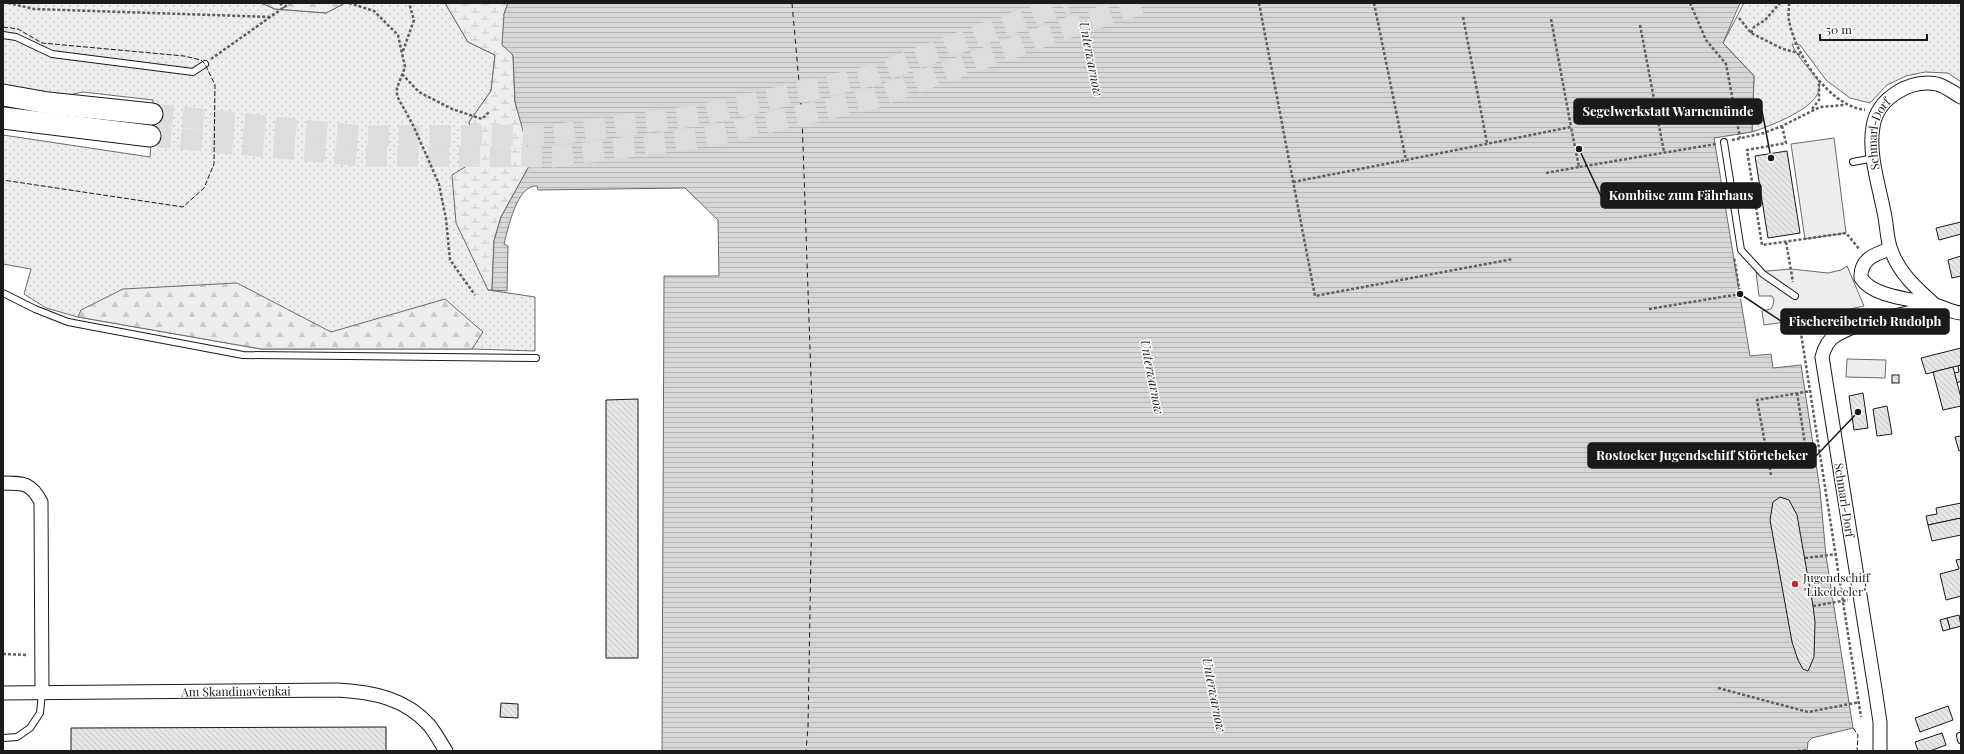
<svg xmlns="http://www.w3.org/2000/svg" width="1964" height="754" viewBox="0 0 1964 754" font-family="'Playfair Display',serif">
<defs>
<pattern id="grass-dots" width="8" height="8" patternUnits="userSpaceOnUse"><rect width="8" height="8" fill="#ededed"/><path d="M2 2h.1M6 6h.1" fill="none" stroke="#cbcbcb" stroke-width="1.8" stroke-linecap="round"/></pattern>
<pattern id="forest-firs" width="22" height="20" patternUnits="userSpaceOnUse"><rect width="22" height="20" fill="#ededed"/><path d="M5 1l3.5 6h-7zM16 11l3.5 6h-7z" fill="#cbcbcb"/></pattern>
<pattern id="wetland-marsh" width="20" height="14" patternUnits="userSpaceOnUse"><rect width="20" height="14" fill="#ededed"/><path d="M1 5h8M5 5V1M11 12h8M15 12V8" fill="none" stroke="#cbcbcb"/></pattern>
<pattern id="water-rules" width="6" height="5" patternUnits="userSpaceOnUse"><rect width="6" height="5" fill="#d7d7d7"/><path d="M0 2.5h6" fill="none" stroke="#b8b8b8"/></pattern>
<pattern id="building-back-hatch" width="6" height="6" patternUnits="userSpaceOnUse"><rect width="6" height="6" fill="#e6e6e6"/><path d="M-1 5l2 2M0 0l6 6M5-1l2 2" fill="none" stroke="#c5c5c5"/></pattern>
</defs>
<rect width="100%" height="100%" fill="#fff"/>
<!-- grass -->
<g fill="url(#grass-dots)" stroke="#6a6a6a">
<path d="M3 3H261L275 9 326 13 345 3H445L468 42 495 55 491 91 469 122 478 159 488 290 535 297V351L472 349H261L78 317 46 308 24 294 31 269 3 264V135L150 157 153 100 83 92 64 96 3 85Z"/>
<path d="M1744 3H1961V82L1948 73 1925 72 1906 76 1887 85 1870 103 1850 98 1826 80 1800 45 1792 44C1795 54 1813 73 1820 83 1819 87 1819 92 1817 95 1807 112 1770 126 1752 132L1754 76 1723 43Z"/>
</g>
<!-- forest -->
<g fill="url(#forest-firs)" stroke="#6a6a6a">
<path d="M261 3H345L326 13 275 9Z"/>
<path d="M237 283 331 332 445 299 483 332 472 349H261L78 317 81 310 123 289Z"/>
</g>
<!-- wetland -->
<path fill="url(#wetland-marsh)" stroke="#6a6a6a" d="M445 3H508L504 14 513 54 515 102 533 159 501 217 494 241 492 290H488L456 223 452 175 478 159 469 122 491 91 495 55 468 42Z"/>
<!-- built -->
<g fill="#ededed" stroke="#6a6a6a">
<path d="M1834 138 1846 233 1805 239 1791 144Z"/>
<path d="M1847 266 1864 306 1799 320 1764 325 1762 311 1771 309 1773 305 1774 300 1772 296H1759L1756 272 1791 269 1828 273 1841 270Z"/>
<path d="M1847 359 1886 360 1885 378 1846 377Z"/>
</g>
<!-- water -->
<path fill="url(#water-rules)" stroke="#6a6a6a" d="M508 3H1740L1723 43 1754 76 1752 132 1714 138 1750 356 1771 354 1773 368 1801 365 1820 490 1826 556 1853 728 1812 738 1808 742 1807 751H662L664 276H719L718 220 685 188 538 190 537 186C517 184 508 229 504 244L508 246 507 291 492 290 494 241 501 217 533 159 530 156 515 102 513 55 502 45 504 14Z"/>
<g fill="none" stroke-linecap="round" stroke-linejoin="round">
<!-- ferry -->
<path stroke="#1a1a1a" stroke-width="1" stroke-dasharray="5 4" stroke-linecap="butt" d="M792 3 802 116 813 436 808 727 806 751"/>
</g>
<!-- building -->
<g fill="url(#building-back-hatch)" stroke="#1a1a1a">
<path d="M1787 151 1800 233 1768 238 1755 156Z"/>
<path d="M1961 222V234L1939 240 1936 228Z"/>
<path d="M1961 256V276L1952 278 1948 260Z"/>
<path d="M1961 348V365L1926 374 1921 358Z"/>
<path d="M1961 365V381L1957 383 1954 373 1959 372 1958 366Z"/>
<path d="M1953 367 1961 398V406L1943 410 1933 372Z"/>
<rect x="1892" y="375" width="7" height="8"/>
<path d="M1863 393 1868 428 1854 430 1849 396Z"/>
<path d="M638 399V658H606V400Z"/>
<path d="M1887 406 1892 434 1877 436 1873 409Z"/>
<path d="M1961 436V450L1959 451 1955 437Z"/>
<path d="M1780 497 1789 500 1797 515 1813 606 1815 622 1814 657 1808 671 1803 669 1798 660 1792 642 1770 520 1773 502Z"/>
<path d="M1961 503V518L1928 525 1926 516 1937 514 1936 508Z"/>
<path d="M1961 518V535L1932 541 1928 525Z"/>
<path d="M1961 559V596L1946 600 1940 574 1959 569 1956 560Z"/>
<path d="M1959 615 1961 626 1950 629 1947 618Z"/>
<path d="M1947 618 1950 629 1943 631 1940 620Z"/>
<path d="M501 703 518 704V718L500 717Z"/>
<path d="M1948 706 1953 720 1920 732 1915 718Z"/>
<path d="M386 727V751H71V728Z"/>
<path d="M1942 733 1946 745 1930 751H1918L1915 742Z"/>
</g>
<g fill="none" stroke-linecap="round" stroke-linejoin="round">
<!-- trunk-tunnel -->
<g stroke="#ddd" stroke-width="21" stroke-dasharray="21 10" stroke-linecap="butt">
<path d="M152 114 361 136 551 135 702 115 866 77 1067 3"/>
<path d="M150 136 364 156 553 157 711 136 871 99 1081 23 1145 3"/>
</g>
<!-- service casing -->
<g stroke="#1a1a1a" stroke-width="8">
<g id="service">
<path d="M3 35 16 37 52 54 193 72 205 64"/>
<path d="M1724 142 1741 250 1763 274 1795 296"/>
<path d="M1853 162 1874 158"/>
<path d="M3 293 35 309 68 322 243 355 536 358"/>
<path d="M1960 736 1961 740"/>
<path d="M3 738 17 737 30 728 40 713 42 693"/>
</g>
</g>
<!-- minor casing -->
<g stroke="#1a1a1a" stroke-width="15">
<g id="minor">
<path d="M1890 249C1875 254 1860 259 1861 278 1873 297 1911 299 1932 304 1942 306 1950 312 1961 313"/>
<path id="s1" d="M1934 304C1917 289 1899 273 1891 250 1887 240 1887 228 1885 217 1880 189 1868 155 1873 127 1877 98 1910 79 1937 84 1945 86 1954 93 1961 97"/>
<path d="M3 483C24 483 31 483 41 502L42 693"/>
<path id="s2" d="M3 693 338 690C372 692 405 698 429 725 435 732 440 742 446 751"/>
<path d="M1880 751V722L1875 689 1822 357C1824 349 1827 341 1835 336 1854 323 1893 317 1916 311"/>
</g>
</g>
<!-- trunk casing -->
<g stroke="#1a1a1a" stroke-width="23">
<g id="trunk">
<path d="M3 95 48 103 152 114"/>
<path d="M3 118 150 136"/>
</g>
</g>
<!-- path -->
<g stroke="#5f5f5f" stroke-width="2.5" stroke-dasharray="3 2" stroke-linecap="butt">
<path d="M8 3 34 9 271 17"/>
<path d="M280 3 284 8"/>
<path d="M349 3 374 11 398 35 405 67 397 88V96L413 125 439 184 446 219 450 260 475 295"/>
<path d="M1259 3 1315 296 1513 259"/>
<path d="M1374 3 1406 160 1571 127 1579 167 1716 144"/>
<path d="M1690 3 1706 40 1726 64 1740 138"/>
<path d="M1789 3C1789 9 1788 16 1789 21 1796 55 1828 105 1865 110"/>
<path d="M1463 17 1487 143"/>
<path d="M1739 18 1751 33 1783 49 1795 52 1803 57"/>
<path d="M1551 19 1571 127"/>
<path d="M1640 25 1664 152"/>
<path d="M1751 33 1754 27 1765 20 1780 3"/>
<path d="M403 51 414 20 409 3"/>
<path d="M211 59 290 3"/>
<path d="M402 74 419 92 452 109 482 119 490 111"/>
<path d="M1812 109 1819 100V81"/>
<path d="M1782 126 1786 143 1747 150 1762 245 1846 233 1860 250"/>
<path d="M1732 140 1764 133 1782 126 1820 107 1844 105"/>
<path d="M1546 173 1579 167"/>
<path d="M1293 182 1406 160"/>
<path d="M1786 242 1793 282"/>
<path d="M1649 309 1740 294 1734 257"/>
<path d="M1840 317 1800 327 1861 717"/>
<path d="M1797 393 1807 456"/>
<path d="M1771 475 1757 400 1811 391"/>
<path d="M1805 558 1837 554"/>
<path d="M1814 584 1840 579"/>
<path d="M1813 606 1848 600"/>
<path d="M3 654 28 655"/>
<path d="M1718 688 1808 712 1860 702"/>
<path d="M1798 751 1808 750"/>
</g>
<!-- service -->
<use href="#service" stroke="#fff" stroke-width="6"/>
<!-- minor -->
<use href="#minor" stroke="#fff" stroke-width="13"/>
<!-- trunk -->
<use href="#trunk" stroke="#fff" stroke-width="21"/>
<!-- fence -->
<g stroke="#1a1a1a" stroke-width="1" stroke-dasharray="5 2" stroke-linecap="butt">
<path d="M3 27 18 29 42 43 184 56 201 60 205 64 215 85 214 164 204 188 183 207 3 180"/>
<path d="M1853 728 1858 735 1857 751"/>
</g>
</g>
<!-- markers -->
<circle fill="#c62828" stroke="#fff" stroke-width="1.5" cx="1795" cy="584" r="4"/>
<g text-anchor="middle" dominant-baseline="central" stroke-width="3" stroke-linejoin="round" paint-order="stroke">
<!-- street labels -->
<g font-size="12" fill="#1a1a1a" stroke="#fff">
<text stroke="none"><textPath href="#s1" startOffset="189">Schmarl-Dorf</textPath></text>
<text transform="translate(1845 500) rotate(81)">Schmarl-Dorf</text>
<text stroke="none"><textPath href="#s2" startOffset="233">Am Skandinavienkai</textPath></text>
</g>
<!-- poi labels -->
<g font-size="12" fill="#1a1a1a" stroke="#fff" text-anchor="start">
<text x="1803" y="577">Jugendschiff<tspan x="1803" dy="14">"Likedeeler"</tspan></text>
</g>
<!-- water labels -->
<g font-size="13" font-style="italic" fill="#1a1a1a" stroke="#fff">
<text transform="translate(1092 59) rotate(79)">Unterwarnow</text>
<text transform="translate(1153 377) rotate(79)">Unterwarnow</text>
<text transform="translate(1215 695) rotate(79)">Unterwarnow</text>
</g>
</g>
<!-- callouts -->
<path fill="none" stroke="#1a1a1a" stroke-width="1.5" d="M1771 158L1762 111M1579 149L1601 196M1740 294L1781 321M1858 412L1816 456"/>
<g fill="#1a1a1a" stroke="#fff" stroke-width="1.5">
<circle cx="1771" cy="158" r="4"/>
<circle cx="1579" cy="149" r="4"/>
<circle cx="1740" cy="294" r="4"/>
<circle cx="1858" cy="412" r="4"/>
</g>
<g fill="#1a1a1a" stroke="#1a1a1a" stroke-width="1.5">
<rect x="1574" y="99" width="188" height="25" rx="4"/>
<rect x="1601" y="183" width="160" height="25" rx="4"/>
<rect x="1781" y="309" width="168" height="25" rx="4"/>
<rect x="1588" y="443" width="228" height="25" rx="4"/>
</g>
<g font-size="13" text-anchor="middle" font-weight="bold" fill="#fff">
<text x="1668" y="116">Segelwerkstatt Warnemünde</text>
<text x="1681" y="200">Kombüse zum Fährhaus</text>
<text x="1865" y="326">Fischereibetrieb Rudolph</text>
<text x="1702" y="460">Rostocker Jugendschiff Störtebeker</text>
</g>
<!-- border -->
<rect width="1964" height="754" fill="none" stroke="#1a1a1a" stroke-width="8"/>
<!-- scale -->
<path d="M1820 34v6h107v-6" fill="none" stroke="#1a1a1a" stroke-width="2"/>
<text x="1826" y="34" font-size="12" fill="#1a1a1a" stroke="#ffffff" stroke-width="3" paint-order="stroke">50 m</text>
</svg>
